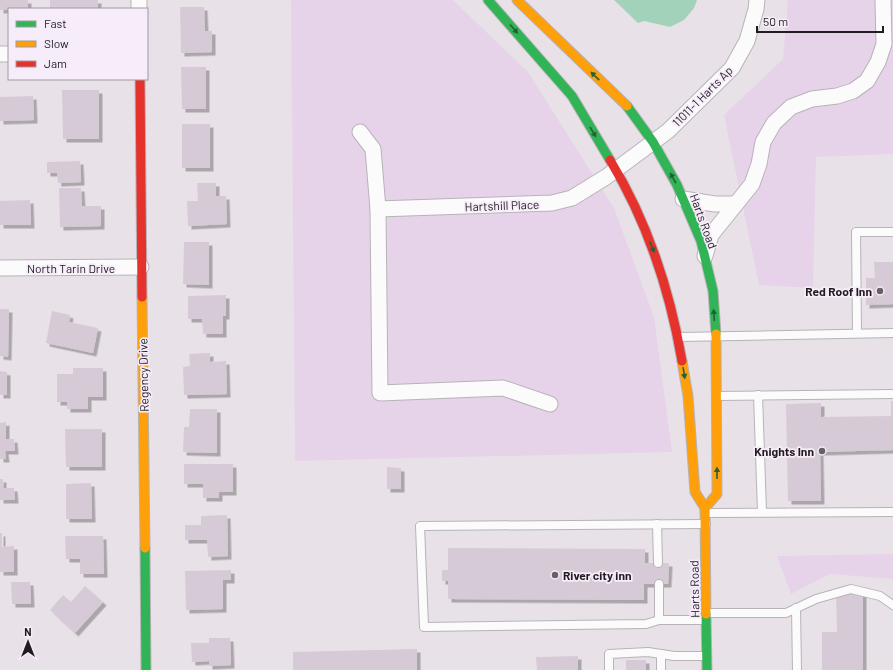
<svg xmlns="http://www.w3.org/2000/svg" width="893" height="670" viewBox="0 0 893 670" font-family="Barlow,sans-serif">
<defs>
<filter id="shadow"><feDropShadow dx="3.5" dy="3.5" stdDeviation="0" flood-color="#0004"/></filter>
</defs>
<rect width="100%" height="100%" fill="#e8e2e8"/>
<!-- green -->
<g fill="#e7d3e9">
<path d="M291 0H453L528 72 614 208 654 317 672 452 295 461Z"/>
<path d="M788 0H893V154L816 157 813 288 759 285 724 115 783 59Z"/>
<path d="M893 554V579L830 574 791 594 777 556Z"/>
</g>
<!-- water -->
<path fill="#a3d2bb" d="M614 0H697L694 8 684 20 670 27 644 21 638 23Z"/>
<!-- building -->
<g fill="#d6cad6" filter="url(#shadow)">
<path d="M0 0H28V9L0 10Z"/>
<rect x="50" y="0" width="48" height="9"/>
<path d="M180 7H204L205 31H212V52L181 53Z"/>
<path d="M181 67H206V109H182Z"/>
<path d="M62 90H99V139H63Z"/>
<path d="M33 96 34 120 0 121V97Z"/>
<rect x="182" y="124" width="28" height="44"/>
<path d="M80 161 81 182 58 183 57 173H47V162Z"/>
<path d="M197 183H216V196H226L227 224 188 226 187 201H198Z"/>
<path d="M59 188H81L82 206H101V226L60 227Z"/>
<path d="M30 200 31 225H0V201Z"/>
<path d="M184 242H209V285L183 284Z"/>
<path d="M874 262H893V304L866 305V278H875Z"/>
<path d="M226 295V316H223V334H203L202 319H188V296Z"/>
<path d="M0 309H9L8 357 0 356Z"/>
<path d="M52 311 70 315 69 322 98 328 93 353 46 343Z"/>
<path d="M210 353V362L226 361 227 394 184 395 183 367 190 366 189 354Z"/>
<path d="M73 368H103V397H88V409H67V402H57V374H73Z"/>
<path d="M0 371 7 372V395H0Z"/>
<path d="M891 401H893V450L820 452 821 501H788L786 404 821 403V417L891 416Z"/>
<path d="M190 409H217V453L183 452 184 427H189Z"/>
<path d="M6 422V439H14L15 451H5L6 459H0V423Z"/>
<path d="M65 429H102V467H66Z"/>
<path d="M184 464H233V492H219V498H203V484H184Z"/>
<path d="M387 467 401 468V489H387Z"/>
<path d="M0 479H3V488H14L15 500H0Z"/>
<path d="M91 483 92 519H66V484Z"/>
<path d="M227 515 228 556 208 557 207 540H185V525H201V516Z"/>
<path d="M0 533H2V547L14 546V572H0Z"/>
<path d="M65 536H103L104 574H80V559H66Z"/>
<path d="M448 548 645 549V563H669L668 584H644V600L448 599V581H442V570H448Z"/>
<path d="M231 570V580H223V609L186 610 185 571Z"/>
<path d="M11 582H30L31 604H12Z"/>
<path d="M85 586 103 602 75 633 50 610 63 595 71 602Z"/>
<path d="M836 593H863V670H822V632H837Z"/>
<path d="M209 638H230L231 665 209 666V661L192 662 191 643H209Z"/>
<path d="M417 649V670H293V652Z"/>
<path d="M578 656V670H537L536 657Z"/>
<rect x="626" y="660" width="20" height="10"/>
</g>
<g fill="none" stroke-linecap="round" stroke-linejoin="round">
<!-- lane casing -->
<g stroke="#b7b3b7" stroke-width="10">
<g id="lane">
<path d="M857 333 856 232H893"/>
<path d="M679 337 893 333"/>
<path d="M758 395 762 512"/>
<path d="M717 396 893 394"/>
<path d="M706 513 893 512"/>
<path d="M657 524 658 563"/>
<path d="M706 524 420 526 424 627 646 624 659 620H706"/>
<path d="M796 608 797 670"/>
<path d="M706 613H786L816 599 851 589 880 596 893 605"/>
<path d="M659 620V584"/>
<path d="M661 654V670"/>
<path d="M609 670V654L648 652 674 656H706"/>
</g>
</g>
<!-- street casing -->
<g stroke="#b7b3b7" stroke-width="17">
<g id="street">
<path d="M139 0V9"/>
<path d="M0 54H9"/>
<path d="M360 132 373 149 378 209 380 393 503 388 550 404"/>
<path d="M683 199 715 204H736"/>
<path d="M378 209 552 203 572 198 606 177 668 131 732 68 747 41 756 9 757 0"/>
<path d="M705 256 711 235 752 184 759 164 763 142 774 123 791 107 812 99 837 96 853 91 867 81 878 62 884 44 883 0"/>
<path d="M0 268 141 267"/>
</g>
</g>
<!-- fast casing -->
<g stroke="#b7b3b7" stroke-width="11">
<g id="fast">
<path d="M488 0 572 96 610 160"/>
<path d="M627 106 653 142 677 185 701 241 713 291 716 334"/>
<path d="M145 548 146 670"/>
<path d="M706 614 707 670"/>
</g>
</g>
<!-- slow casing -->
<g stroke="#b7b3b7" stroke-width="11">
<g id="slow">
<path d="M517 0 627 106"/>
<path d="M142 297 145 548"/>
<path d="M682 361 688 396 695 492 705 508 706 614"/>
<path d="M705 508 717 494 716 334"/>
</g>
</g>
<!-- jam casing -->
<g stroke="#b7b3b7" stroke-width="11">
<g id="jam">
<path d="M140 79 142 297"/>
<path d="M610 160C647 221 670 291 682 361"/>
</g>
</g>
<!-- lane -->
<use href="#lane" stroke="#fcfbfc" stroke-width="8"/>
<!-- street -->
<use href="#street" stroke="#fcfbfc" stroke-width="15"/>
<!-- fast -->
<use href="#fast" stroke="#30b455" stroke-width="9"/>
<!-- slow -->
<use href="#slow" stroke="#ff9f0a" stroke-width="9"/>
<!-- jam -->
<use href="#jam" stroke="#e5322d" stroke-width="9"/>
</g>
<!-- one-way arrows -->
<defs><path id="oneway-solid" d="M-6-.8H1V-3.2L6.5 0L1 3.2V.8H-6Z"/></defs>
<g fill="#276038">
<use href="#oneway-solid" transform="translate(514 29) rotate(49)"/>
<use href="#oneway-solid" transform="translate(595 76) rotate(-136)"/>
<use href="#oneway-solid" transform="translate(593 132) rotate(59)"/>
<use href="#oneway-solid" transform="translate(673 178) rotate(-119)"/>
<use href="#oneway-solid" transform="translate(652 247) rotate(68)"/>
<use href="#oneway-solid" transform="translate(714 315) rotate(-94)"/>
<use href="#oneway-solid" transform="translate(684 373) rotate(81)"/>
<use href="#oneway-solid" transform="translate(717 473) rotate(-90)"/>
</g>
<!-- markers -->
<g fill="#666167" stroke="#f7ecf9" stroke-width="1.5">
<circle cx="880" cy="291" r="4"/>
<circle cx="822" cy="451" r="4"/>
<circle cx="555" cy="575" r="4"/>
</g>
<g text-anchor="middle" dominant-baseline="central" stroke-width="3.5" stroke-linejoin="round" paint-order="stroke">
<!-- street labels -->
<g font-size="12" fill="#201c21" stroke="#f7ecf9">
<text transform="translate(702 96) rotate(-45)">11011-1 Harts Ap</text>
<text transform="translate(502 205) rotate(-2)">Hartshill Place</text>
<text transform="translate(704 221) rotate(70)">Harts Road</text>
<text x="71" y="268">North Tarin Drive</text>
<text transform="translate(143 375) rotate(-91)">Regency Drive</text>
<text transform="translate(694 589) rotate(-91)">Harts Road</text>
</g>
<!-- poi labels -->
<g font-size="12" font-weight="bold" fill="#201c21" stroke="#f7ecf9" text-anchor="end">
<text x="872" y="291">Red Roof Inn</text>
<text x="814" y="451">Knights Inn</text>
<text x="563" y="575" text-anchor="start">River city inn</text>
</g>
</g>
<!-- legend -->
<rect x="8" y="8" width="140" height="72" fill="#f7ecf9" stroke="#a199a3"/>
<rect x="16" y="21" width="20" height="6" fill="#30b455" stroke="#a199a3"/>
<text x="44" y="28" font-size="12" fill="#201c21">Fast</text>
<rect x="16" y="41" width="20" height="6" fill="#ff9f0a" stroke="#a199a3"/>
<text x="44" y="48" font-size="12" fill="#201c21">Slow</text>
<rect x="16" y="61" width="20" height="6" fill="#e5322d" stroke="#a199a3"/>
<text x="44" y="68" font-size="12" fill="#201c21">Jam</text>
<!-- north arrow -->
<g transform="translate(28 642)" stroke="#f7ecf9" stroke-width="3" paint-order="stroke">
<path d="M0-3L7 15L0 10L-7 15Z" fill="#201c21"/>
<text y="-6" font-size="11" font-weight="bold" text-anchor="middle" fill="#201c21">N</text>
</g>
<!-- scale -->
<path d="M757 26v6h126v-6" fill="none" stroke="#201c21" stroke-width="2"/>
<text x="763" y="26" font-size="12" fill="#201c21" stroke="#f7ecf9" stroke-width="3" paint-order="stroke">50 m</text>
</svg>
